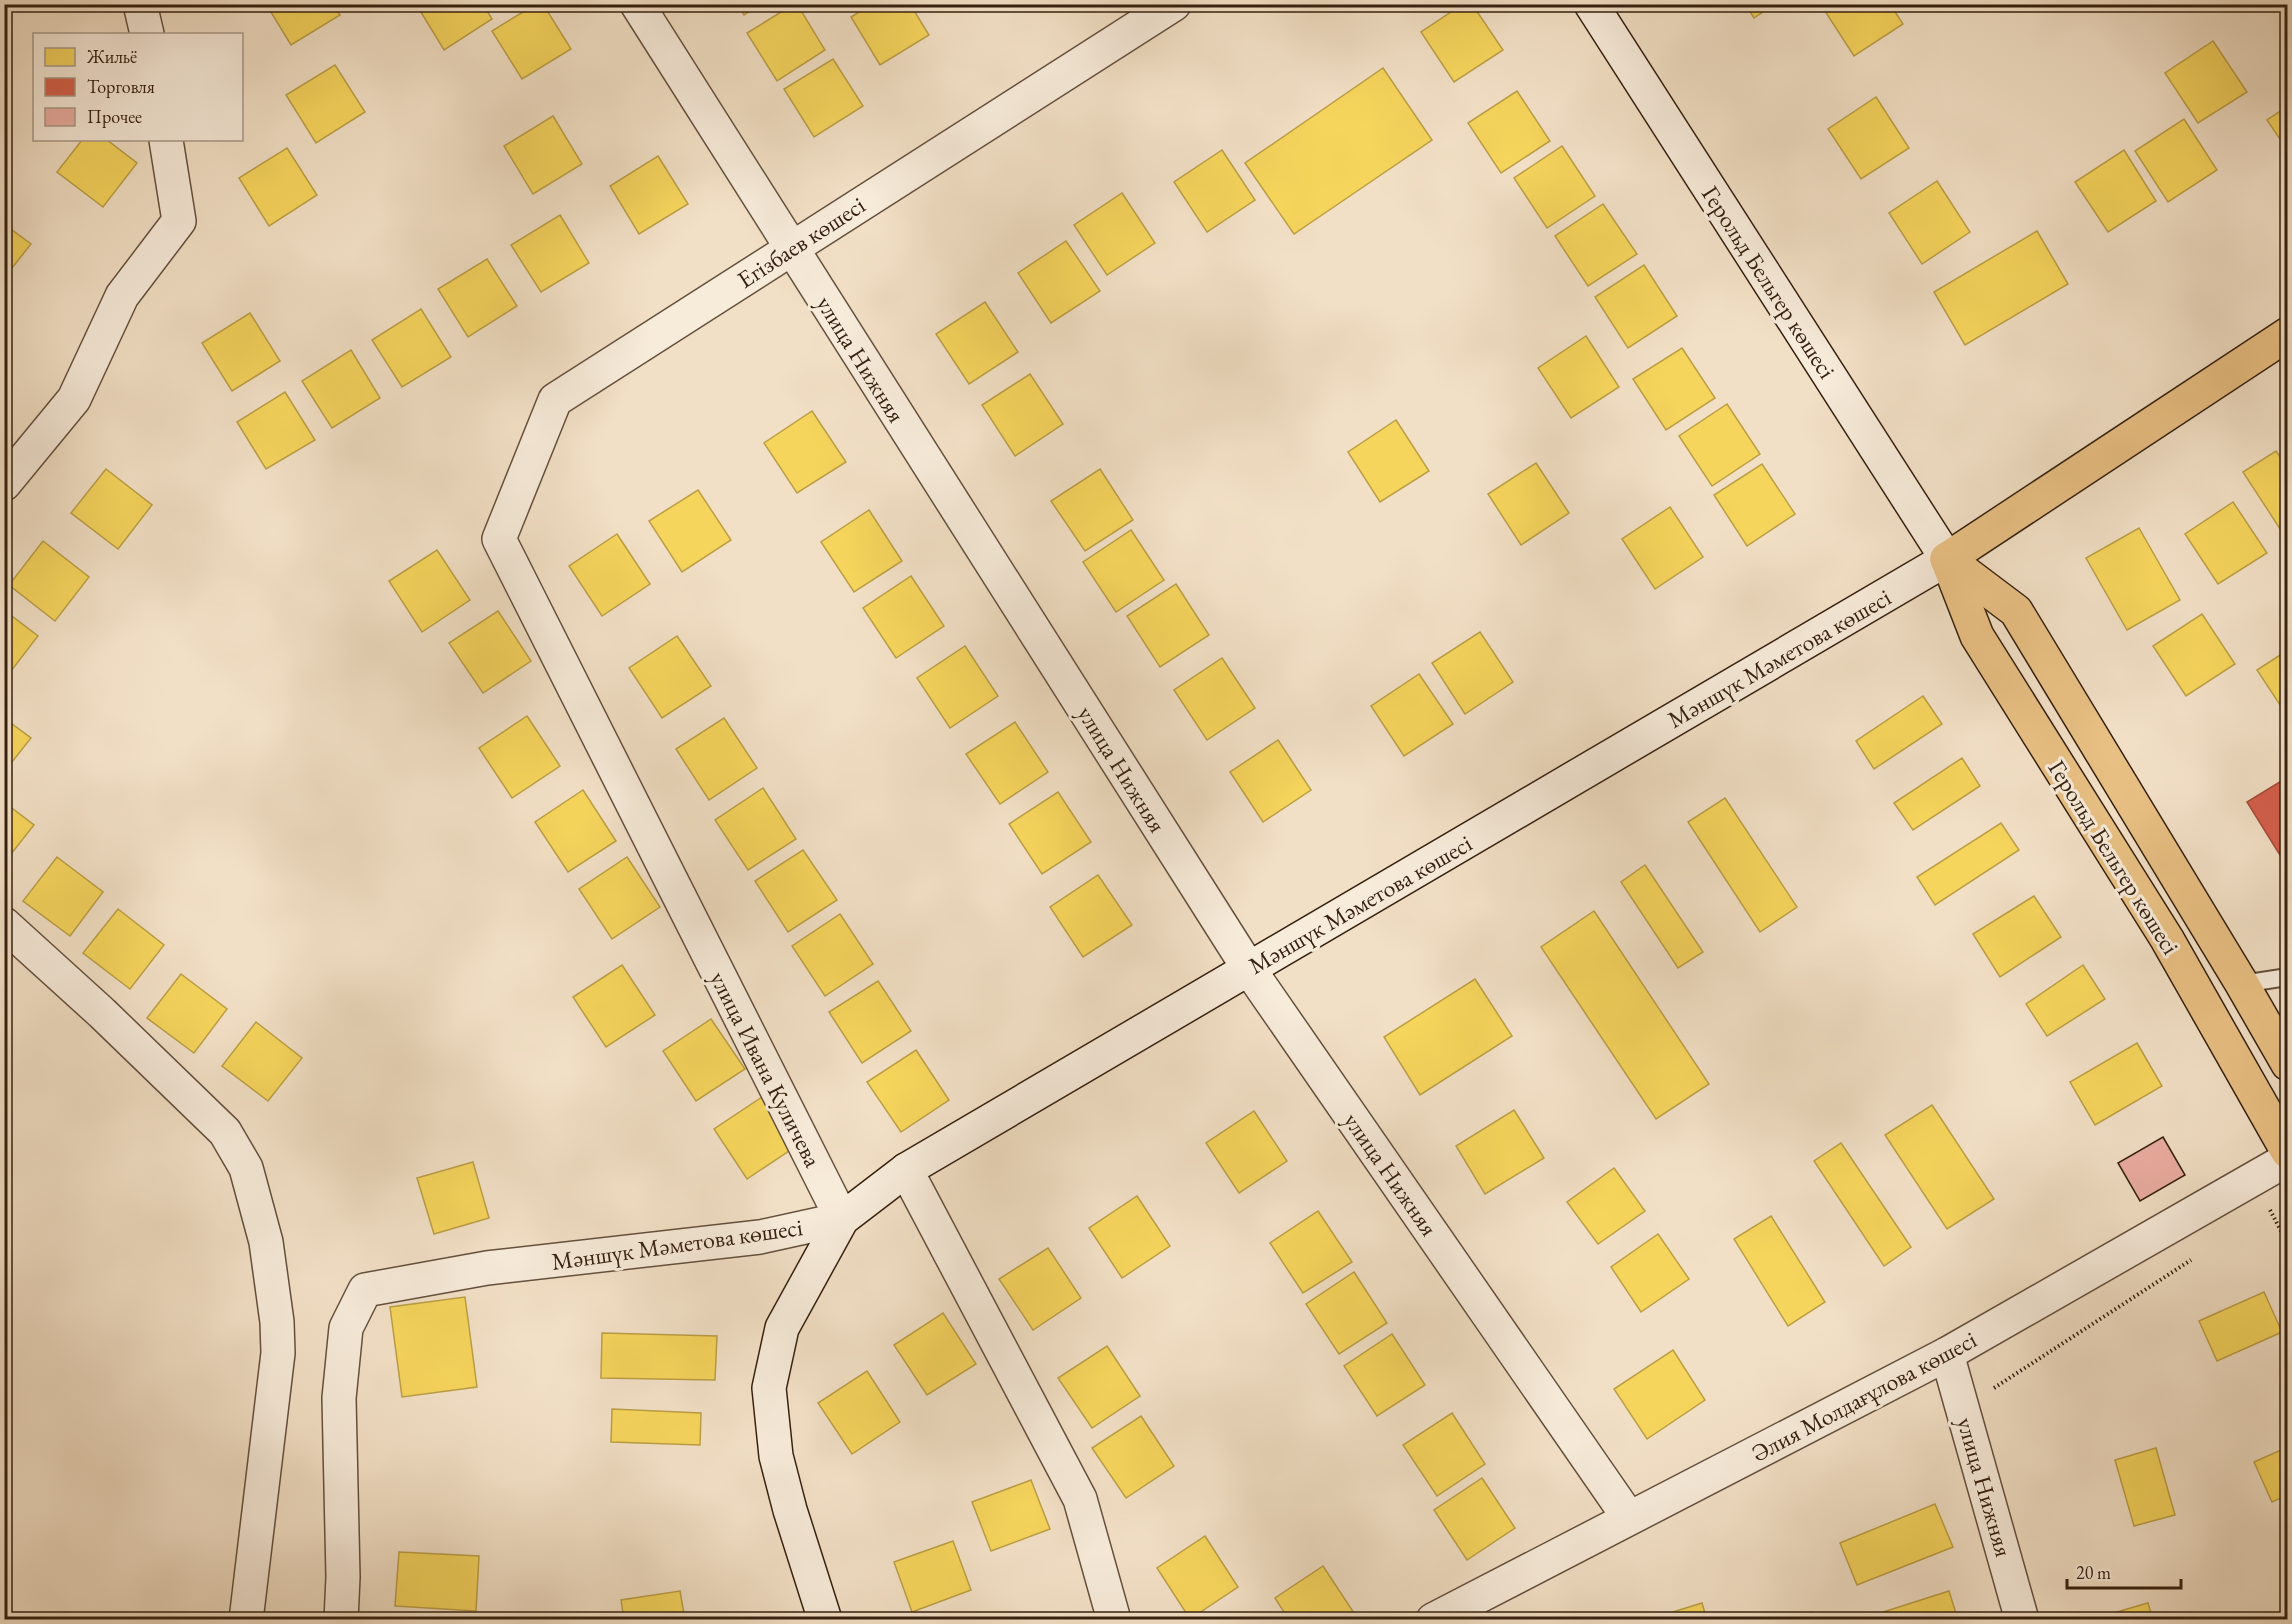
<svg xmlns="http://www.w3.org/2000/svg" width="2292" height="1624" viewBox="0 0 2292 1624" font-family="'EB Garamond',serif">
<rect width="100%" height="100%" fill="#f2e0c6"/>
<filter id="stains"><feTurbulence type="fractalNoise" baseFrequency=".00333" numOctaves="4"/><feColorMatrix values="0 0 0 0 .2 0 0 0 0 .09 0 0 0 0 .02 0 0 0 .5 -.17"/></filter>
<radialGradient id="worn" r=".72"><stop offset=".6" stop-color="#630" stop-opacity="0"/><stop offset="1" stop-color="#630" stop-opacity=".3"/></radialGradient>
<!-- homes -->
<g fill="#f6d55c" stroke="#bc9f45" stroke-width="1.5">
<path d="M266 4H333L340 15 291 45Z"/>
<path d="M416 4H483L492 19 444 50Z"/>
<path d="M536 4H543L571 49 522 79 492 31Z"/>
<path d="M738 4H761L744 15Z"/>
<path d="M794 4H797L825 50 777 81 747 33Z"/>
<path d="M872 4H910L929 35 880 65 851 17Z"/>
<path d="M1463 4H1472L1503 50 1454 82 1421 32Z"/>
<path d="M1745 4H1775L1754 18Z"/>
<path d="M1890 4 1903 24 1854 56 1821 5Z"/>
<path d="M2213 41 2247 92 2198 123 2165 73Z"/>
<path d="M833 59 863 106 814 137 784 89Z"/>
<path d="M335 65 365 112 316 143 286 95Z"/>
<path d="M1383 68 1432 140 1294 234 1245 163Z"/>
<path d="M1517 91 1550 141 1501 173 1468 123Z"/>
<path d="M1876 97 1909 148 1861 179 1828 129Z"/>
<path d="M2288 106V151L2267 120Z"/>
<path d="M553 116 582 164 533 194 504 146Z"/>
<path d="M2184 119 2217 170 2168 202 2135 151Z"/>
<path d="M82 140H107L137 163 103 207 57 172Z"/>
<path d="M1562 146 1595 196 1547 228 1514 178Z"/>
<path d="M287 148 317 195 269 226 239 178Z"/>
<path d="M1222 150 1255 200 1207 232 1174 182Z"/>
<path d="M2124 150 2156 201 2108 232 2075 182Z"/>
<path d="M658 156 688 204 639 234 610 186Z"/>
<path d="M1937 181 1970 232 1922 264 1889 213Z"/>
<path d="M1122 193 1155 243 1107 275 1074 225Z"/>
<path d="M1603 204 1637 254 1588 286 1555 236Z"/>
<path d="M560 215 589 263 541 292 511 245Z"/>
<path d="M4 224 31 244 4 278Z"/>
<path d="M2037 231 2068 284 1965 345 1934 292Z"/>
<path d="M1066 241 1100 291 1051 323 1018 273Z"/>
<path d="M487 259 517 306 468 337 438 289Z"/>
<path d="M1644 265 1677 316 1628 348 1595 297Z"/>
<path d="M985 302 1018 352 969 384 936 334Z"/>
<path d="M421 309 451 357 402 387 372 340Z"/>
<path d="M250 313 280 361 232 391 202 343Z"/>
<path d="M1586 336 1619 387 1571 418 1538 368Z"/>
<path d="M1682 348 1715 398 1666 430 1633 379Z"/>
<path d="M351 350 380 398 332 428 302 381Z"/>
<path d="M1030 374 1063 424 1015 456 982 405Z"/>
<path d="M285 392 315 440 266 469 237 422Z"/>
<path d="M1727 404 1760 454 1712 486 1679 436Z"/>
<path d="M812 411 846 462 797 493 764 443Z"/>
<path d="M1396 420 1429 471 1380 502 1348 452Z"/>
<path d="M2276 451 2288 468 2286 538 2243 472Z"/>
<path d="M1536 463 1569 513 1521 545 1488 494Z"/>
<path d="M1762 464 1795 514 1747 546 1714 495Z"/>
<path d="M106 469 152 505 118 549 71 513Z"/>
<path d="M1100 469 1133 520 1085 551 1051 501Z"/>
<path d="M698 490 731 540 682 572 649 521Z"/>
<path d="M2233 502 2267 553 2218 584 2185 534Z"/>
<path d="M1670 507 1703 557 1655 589 1622 539Z"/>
<path d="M869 510 902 561 854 592 821 542Z"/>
<path d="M2139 528 2180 600 2127 630 2086 558Z"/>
<path d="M1131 530 1164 580 1116 612 1083 562Z"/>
<path d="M617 534 650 584 602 616 569 566Z"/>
<path d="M43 541 89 577 55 621 9 585Z"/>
<path d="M437 550 470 600 422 632 389 581Z"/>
<path d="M911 576 944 626 896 658 863 608Z"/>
<path d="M1176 584 1209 635 1160 667 1127 616Z"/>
<path d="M4 610 38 636 4 680Z"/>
<path d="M498 611 531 661 483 693 449 643Z"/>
<path d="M2202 614 2235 664 2186 696 2153 646Z"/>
<path d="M1480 632 1513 682 1465 714 1432 663Z"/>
<path d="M677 636 711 686 662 718 629 668Z"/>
<path d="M965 646 998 696 950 728 917 678Z"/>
<path d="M2288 650V717L2257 670Z"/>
<path d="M1222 658 1255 708 1207 740 1174 690Z"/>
<path d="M1419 674 1453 724 1404 756 1371 706Z"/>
<path d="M1923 696 1942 724 1874 769 1856 741Z"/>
<path d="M527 716 560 766 512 798 479 748Z"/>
<path d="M4 718 31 738 4 772Z"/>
<path d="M724 718 757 768 709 800 676 749Z"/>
<path d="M1015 722 1048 772 1000 804 966 754Z"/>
<path d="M1278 740 1311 790 1263 822 1230 772Z"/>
<path d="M1962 758 1980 786 1913 830 1894 803Z"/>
<path d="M763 788 796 839 748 870 715 820Z"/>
<path d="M583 790 616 841 568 872 535 822Z"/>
<path d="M1058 792 1091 842 1042 874 1009 824Z"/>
<path d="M1725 798 1797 907 1760 932 1688 822Z"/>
<path d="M4 802 34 825 4 863Z"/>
<path d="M2001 823 2019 850 1935 905 1917 877Z"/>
<path d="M803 850 837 900 788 932 755 881Z"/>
<path d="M57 857 103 892 70 936 23 901Z"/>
<path d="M627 857 660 907 612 939 579 889Z"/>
<path d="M1645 865 1703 952 1678 968 1621 882Z"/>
<path d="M1098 875 1132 925 1083 957 1050 907Z"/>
<path d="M2034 896 2061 937 2000 977 1973 934Z"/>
<path d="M118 909 164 945 130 989 83 953Z"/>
<path d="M1594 911 1709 1084 1656 1119 1541 947Z"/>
<path d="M840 914 873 964 825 996 792 946Z"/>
<path d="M622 965 655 1015 606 1047 573 997Z"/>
<path d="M2083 965 2105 999 2047 1036 2026 1004Z"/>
<path d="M181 974 227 1009 194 1053 147 1018Z"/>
<path d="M1475 979 1512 1036 1420 1095 1384 1037Z"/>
<path d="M878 981 911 1031 862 1063 829 1012Z"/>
<path d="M711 1019 745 1069 696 1101 663 1051Z"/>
<path d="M256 1022 302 1058 268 1101 222 1066Z"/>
<path d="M2137 1043 2162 1086 2095 1125 2070 1082Z"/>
<path d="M916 1050 949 1100 901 1132 867 1082Z"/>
<path d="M762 1097 795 1147 747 1179 714 1129Z"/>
<path d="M1932 1105 1994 1199 1947 1229 1885 1135Z"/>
<path d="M1514 1110 1544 1158 1485 1194 1456 1146Z"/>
<path d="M1254 1111 1287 1161 1239 1193 1206 1143Z"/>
<path d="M1841 1143 1911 1247 1884 1266 1814 1161Z"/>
<path d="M473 1162 489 1218 434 1234 417 1178Z"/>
<path d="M1614 1168 1645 1211 1598 1244 1567 1202Z"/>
<path d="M1137 1196 1170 1246 1122 1278 1089 1228Z"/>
<path d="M1318 1211 1352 1262 1303 1293 1270 1243Z"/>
<path d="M1771 1216 1825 1302 1788 1326 1734 1239Z"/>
<path d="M1658 1234 1689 1279 1641 1312 1611 1267Z"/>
<path d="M1048 1248 1081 1298 1033 1330 999 1279Z"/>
<path d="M1354 1272 1387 1323 1339 1354 1306 1304Z"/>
<path d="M2264 1292 2282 1332 2217 1361 2199 1321Z"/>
<path d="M465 1297 477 1387 402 1397 390 1307Z"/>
<path d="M943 1313 976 1364 927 1395 894 1345Z"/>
<path d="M602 1333 717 1336 715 1380 601 1378Z"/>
<path d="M1392 1334 1425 1385 1377 1416 1344 1366Z"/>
<path d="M1107 1346 1140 1396 1092 1428 1058 1378Z"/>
<path d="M1673 1350 1705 1400 1647 1439 1614 1389Z"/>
<path d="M867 1371 900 1422 852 1454 818 1403Z"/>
<path d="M612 1409 701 1413 700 1445 611 1442Z"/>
<path d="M1452 1413 1485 1464 1437 1496 1403 1445Z"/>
<path d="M1141 1416 1174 1466 1126 1498 1092 1448Z"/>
<path d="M2288 1447V1495L2272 1502 2254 1462Z"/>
<path d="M2156 1448 2175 1515 2134 1526 2115 1460Z"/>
<path d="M1482 1478 1515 1528 1467 1560 1434 1510Z"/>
<path d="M1031 1480 1050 1529 991 1551 972 1502Z"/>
<path d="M1935 1504 1953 1547 1857 1585 1840 1543Z"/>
<path d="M1205 1536 1238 1587 1190 1619 1157 1568Z"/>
<path d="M953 1541 971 1590 912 1612 894 1562Z"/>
<path d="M399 1552 479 1556 476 1611 395 1606Z"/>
<path d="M1323 1566 1356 1616 1351 1620H1289L1275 1598Z"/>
<path d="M680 1591 685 1620H624L621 1600Z"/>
<path d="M1949 1591 1958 1620H1879L1877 1614Z"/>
<path d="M1702 1603 1707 1620H1647Z"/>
<path d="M2148 1603 2153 1620H2096V1618Z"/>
<path d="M1811 1612 1813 1620H1788Z"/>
</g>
<!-- shops -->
<path fill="#d6604d" stroke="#a64d3a" stroke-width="1.5" d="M2288 777V868L2247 802Z"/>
<!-- building -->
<path fill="#ebaea2" stroke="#35200f" stroke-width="1.5" d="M2163 1137 2185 1175 2140 1201 2118 1163Z"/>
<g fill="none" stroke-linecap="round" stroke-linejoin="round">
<!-- lane casing -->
<g stroke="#64503d" stroke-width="20">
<path id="lane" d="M2242 984 2288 977"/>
</g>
<!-- street casing -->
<g stroke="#64503d" stroke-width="36">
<g id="street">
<path d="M140 4 147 34"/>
<path d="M637 4 1249 969 1629 1518"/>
<path d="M4 484 74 399 122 296 179 221 166 140"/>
<path d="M4 924 102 1013 225 1132 246 1168 266 1242 277 1322 278 1353 246 1620"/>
<path d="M906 1170 1080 1499 1114 1620"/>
<path d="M1947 1354 2022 1620"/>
<path d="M341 1620 343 1577 339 1398 346 1328 365 1290 487 1268 760 1237 842 1219 499 539 555 400 1174 4"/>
<path d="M1433 1620 1947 1354 2288 1159"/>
</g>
</g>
<!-- secondary casing -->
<g stroke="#35200f" stroke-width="36">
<path id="secondary" d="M825 1620 790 1510 776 1456 769 1388 782 1328 842 1219 906 1170 1947 559 1591 4"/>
</g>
<!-- primary casing -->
<g stroke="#35200f" stroke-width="36">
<g id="primary">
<path d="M1947 559 1977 636 2167 939 2288 1152"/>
<path d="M1947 559 2016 611 2242 984 2288 1064"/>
<path d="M1947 559 2288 334"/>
</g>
</g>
<!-- path -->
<g stroke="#35200f" stroke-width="4" stroke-dasharray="1.5 3" stroke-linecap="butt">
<path d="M2270 1210 2288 1244"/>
<path d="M1994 1388 2191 1260"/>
</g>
<!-- lane -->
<use href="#lane" stroke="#f7ebda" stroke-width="16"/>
<!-- street -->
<use href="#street" stroke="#f7ebda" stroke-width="33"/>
<!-- secondary -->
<use href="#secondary" stroke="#f7ebda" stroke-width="33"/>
<!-- primary -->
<use href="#primary" stroke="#e9c083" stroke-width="33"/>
</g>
<g text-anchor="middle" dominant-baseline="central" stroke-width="6" stroke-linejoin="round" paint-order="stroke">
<!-- street labels -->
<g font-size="24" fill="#35200f" stroke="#f7ebda">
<text transform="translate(801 242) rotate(-33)">Егізбаев көшесі</text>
<text transform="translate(1769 282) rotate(57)">Герольд Бельгер көшесі</text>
<text transform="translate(861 359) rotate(58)">улица Нижняя</text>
<text transform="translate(1779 658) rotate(-30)">Мәншүк Мәметова көшесі</text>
<text transform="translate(1122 769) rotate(58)">улица Нижняя</text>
<text transform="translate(2114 857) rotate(58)">Герольд Бельгер көшесі</text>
<text transform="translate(1360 904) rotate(-30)">Мәншүк Мәметова көшесі</text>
<text transform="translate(766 1069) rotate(63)">улица Ивана Куличева</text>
<text transform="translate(1391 1174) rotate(55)">улица Нижняя</text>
<text transform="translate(677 1244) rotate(-8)">Мәншүк Мәметова көшесі</text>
<text transform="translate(1864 1396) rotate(-28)">Әлия Молдағұлова көшесі</text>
<text transform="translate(1985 1487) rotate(74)">улица Нижняя</text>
</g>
</g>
<!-- margin -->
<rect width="2292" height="1624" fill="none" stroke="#f2e0c6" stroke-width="24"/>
<rect x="6" y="6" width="2280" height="1612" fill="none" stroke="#35200f" stroke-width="3"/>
<rect x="12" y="12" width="2268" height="1600" fill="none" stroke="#35200f" stroke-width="1.5"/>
<!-- legend -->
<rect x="33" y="33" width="210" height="108" fill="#f7ebda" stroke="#a99a89" stroke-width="1.5"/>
<rect x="45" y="48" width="30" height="18" fill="#f6d55c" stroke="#a99a89" stroke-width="1.5"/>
<text x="87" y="63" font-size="18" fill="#35200f">Жильё</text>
<rect x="45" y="78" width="30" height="18" fill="#d6604d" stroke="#a99a89" stroke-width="1.5"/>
<text x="87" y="93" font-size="18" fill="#35200f">Торговля</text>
<rect x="45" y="108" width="30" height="18" fill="#ebaea2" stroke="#a99a89" stroke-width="1.5"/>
<text x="87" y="123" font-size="18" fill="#35200f">Прочее</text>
<!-- scale -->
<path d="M2067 1579v9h114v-9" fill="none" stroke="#35200f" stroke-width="3"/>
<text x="2076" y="1579" font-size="18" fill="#35200f" stroke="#f7ebda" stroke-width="4.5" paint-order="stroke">20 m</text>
<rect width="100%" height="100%" filter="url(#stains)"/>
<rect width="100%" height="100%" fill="url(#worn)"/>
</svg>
